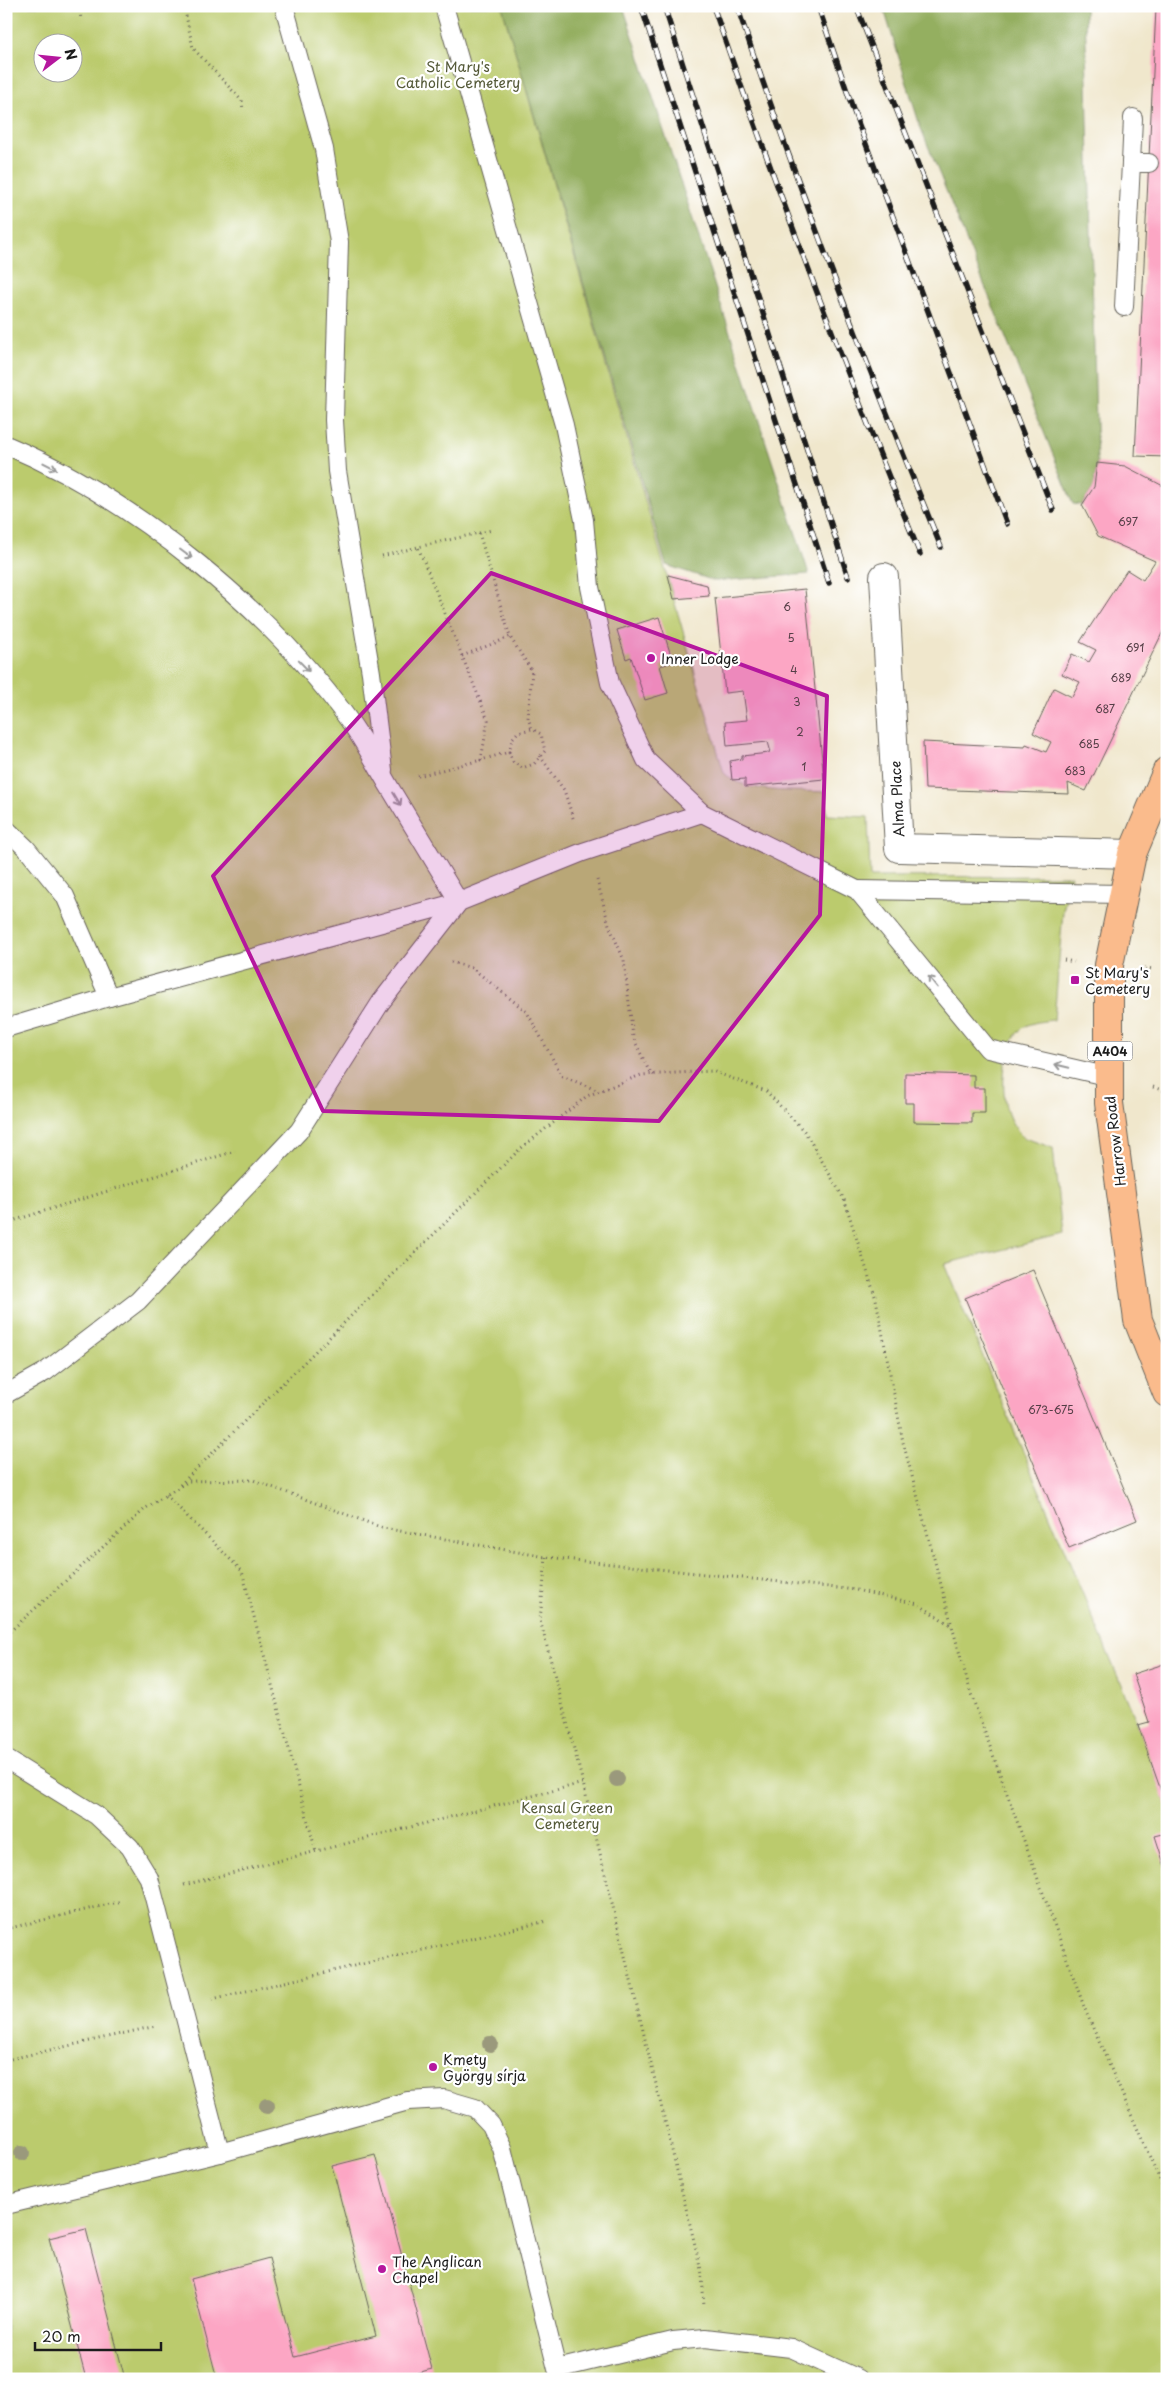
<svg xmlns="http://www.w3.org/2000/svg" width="1173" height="2385" viewBox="0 0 1173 2385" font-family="'Playpen Sans',sans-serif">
<rect width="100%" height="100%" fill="#fff"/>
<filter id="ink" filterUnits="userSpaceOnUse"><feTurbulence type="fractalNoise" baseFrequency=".02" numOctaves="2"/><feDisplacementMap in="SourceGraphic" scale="10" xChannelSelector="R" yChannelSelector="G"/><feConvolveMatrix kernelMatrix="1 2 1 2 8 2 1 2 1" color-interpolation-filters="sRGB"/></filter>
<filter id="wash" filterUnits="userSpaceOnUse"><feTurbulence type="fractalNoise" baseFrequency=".0096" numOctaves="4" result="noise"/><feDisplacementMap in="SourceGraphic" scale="20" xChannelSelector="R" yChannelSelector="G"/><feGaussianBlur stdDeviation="1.12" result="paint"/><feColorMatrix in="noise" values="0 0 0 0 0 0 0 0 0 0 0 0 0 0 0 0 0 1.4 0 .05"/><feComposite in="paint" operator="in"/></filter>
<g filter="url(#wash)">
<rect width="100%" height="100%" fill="#f0e7cc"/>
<!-- green -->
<path fill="#bbcb6d" stroke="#6c7444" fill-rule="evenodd" d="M6 6H502L724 773C747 795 795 790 826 792L827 815 868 817 870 877 1071 876 1063 911 1054 1020C1044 1021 1032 1022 1024 1027 1002 1041 1000 1092 1008 1114 1011 1123 1017 1130 1022 1137L1053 1148 1062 1235 944 1264 1138 1725 1167 1806V2379H6ZM42 42H72V72H42Z"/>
<!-- forest -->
<g fill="#94af60" stroke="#58663e">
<path d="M502 6H623L809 574 715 581 666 565Z"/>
<path d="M883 6H1085L1097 463 1094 487 1082 505 1073 504 920 126Z"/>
</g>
<g id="blocks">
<!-- building -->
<g fill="#fca6c4">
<path d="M1156 8 1167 9V457L1135 456Z"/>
<path d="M1097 463 1125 466 1167 488V623L1086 791 1068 783 1069 794 925 789 923 742 1025 747 1026 744 1046 752 1051 742 1033 733 1054 688 1072 697 1080 682 1062 674 1072 654 1089 662 1096 650 1080 642 1127 570 1143 580 1155 561 1098 536 1082 505 1094 487Z"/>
<path d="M668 575 707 585 709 596 674 599Z"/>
<path d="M805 589 824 779 745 787V779L732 780 730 761 742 759V756L769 753 770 749 768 742 727 746 725 722 747 720 743 691 725 693 715 598Z"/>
<path d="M659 617 673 662 660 666 668 693 645 700 631 657 626 659 617 630Z"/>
<path d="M905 1073 974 1075V1088H985V1113H972V1123L914 1122V1103H905Z"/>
<path d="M1033 1270 1137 1520 1069 1548 965 1298Z"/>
<path d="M1167 1663V1805H1166L1138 1725 1149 1722 1133 1674Z"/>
<path d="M1167 1833V1870H1166L1155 1836Z"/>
<path d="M375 2155 432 2369 394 2379H217L191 2279 269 2258 295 2357 376 2336 332 2166Z"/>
<path d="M86 2229 125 2379H86L49 2238Z"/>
</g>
</g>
</g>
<g filter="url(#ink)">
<use href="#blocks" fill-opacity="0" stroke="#66635a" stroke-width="1"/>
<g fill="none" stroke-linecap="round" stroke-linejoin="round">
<!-- service casing -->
<g stroke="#66635a" stroke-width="20">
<g id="service">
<path d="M284 6 324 149 339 242 334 420 337 471 371 673 383 770"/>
<path d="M444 6 564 425 584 520 590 587 610 683 646 760 702 813 857 890 988 1049 1110 1077"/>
<path d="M1131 163 1133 118"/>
<path d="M1124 307 1131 163H1149"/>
<path d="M6 445C134 499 270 610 351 723 365 743 377 766 390 788 413 826 436 864 459 902L109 997 6 1028"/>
<path d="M6 829 26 848 65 896 109 997"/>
<path d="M857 890 1124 894"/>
<path d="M6 1394 45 1372 138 1301 299 1131 381 1002 459 902 583 852 702 813"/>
<path d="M6 1759 96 1815 130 1847 149 1878 220 2153 408 2101 444 2099 475 2108 491 2125 502 2148 557 2369 673 2341 705 2338 791 2348 859 2379"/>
<path d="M6 2205 220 2153"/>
</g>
</g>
<!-- minor casing -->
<g stroke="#66635a" stroke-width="30">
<path id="minor" d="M884 577 899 848 1132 854"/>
</g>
<!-- primary casing -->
<g stroke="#66635a" stroke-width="30">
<path id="primary" d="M1167 771 1132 854 1109 965V1103L1138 1320 1167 1393"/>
</g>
<!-- path -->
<g stroke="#66635a" stroke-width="3" stroke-dasharray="1 4" stroke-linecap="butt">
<path d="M79 6 81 19"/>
<path d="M184 6 193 48 242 101 243 110"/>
<path d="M479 533 492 530"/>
<path d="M382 556 418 547"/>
<path d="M462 656 510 637"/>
<path d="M509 752 512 739 518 732 532 729 541 734 545 751 534 764 522 768 513 762 509 752 481 760 488 720 418 547 479 533 510 637 532 671 528 718 532 729"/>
<path d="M540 756 564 790 574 821"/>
<path d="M418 776 481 760"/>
<path d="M597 880 609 925 624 960 633 1037 648 1069 654 1075"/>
<path d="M1064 960 1074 962"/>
<path d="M451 962 472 968 527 1012 562 1076 599 1091"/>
<path d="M1145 968 1154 969"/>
<path d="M1153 1087 1167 1092"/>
<path d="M6 1223 235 1151"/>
<path d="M180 1485 520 1149 587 1096 641 1075 712 1071 766 1091 805 1132 844 1199 876 1299 903 1442 952 1626"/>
<path d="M166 1495 242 1571 316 1852"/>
<path d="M546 1557 540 1620 583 1783 702 2274 704 2306"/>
<path d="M6 1635 146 1508 166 1495 189 1481 253 1480 383 1528 546 1557 856 1590 918 1604 952 1626 971 1694 1086 2012 1167 2196"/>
<path d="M184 1885 583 1783"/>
<path d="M6 1929 122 1901"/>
<path d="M212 1999 547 1921"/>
<path d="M6 2060 156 2026"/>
<path d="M518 2379 528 2376"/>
</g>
<!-- service -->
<use href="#service" stroke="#fff" stroke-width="18"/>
<!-- minor -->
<use href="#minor" stroke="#fff" stroke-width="28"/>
<!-- primary -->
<use href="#primary" stroke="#fabb8c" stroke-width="28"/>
<!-- rail casing -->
<g stroke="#1c1c1c" stroke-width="5.5">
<g id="rail">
<path d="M641 6 829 583"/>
<path d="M664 6 848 577"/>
<path d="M713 6C777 190 846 373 920 554"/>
<path d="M737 6C798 189 868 369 941 547"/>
<path d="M818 6 853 109 1007 524"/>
<path d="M856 6 1053 510"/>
</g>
</g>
<!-- rail -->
<use href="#rail" stroke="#fff" stroke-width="4" stroke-dasharray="11" stroke-linecap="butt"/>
</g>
<!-- trees -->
<g fill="#9a997b">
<circle cx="617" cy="1779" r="8"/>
<circle cx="490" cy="2044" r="8"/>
<circle cx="267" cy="2106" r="8"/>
<circle cx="22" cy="2153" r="8"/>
</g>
<!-- one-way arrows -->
<defs><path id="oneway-shaft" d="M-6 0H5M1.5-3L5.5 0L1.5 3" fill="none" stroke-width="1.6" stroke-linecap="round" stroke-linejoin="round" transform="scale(1.25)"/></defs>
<g stroke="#999">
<use href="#oneway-shaft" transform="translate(50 466) rotate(27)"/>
<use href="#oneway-shaft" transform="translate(186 554) rotate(37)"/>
<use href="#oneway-shaft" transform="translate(304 666) rotate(46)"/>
<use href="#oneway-shaft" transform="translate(397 799) rotate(59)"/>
<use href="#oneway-shaft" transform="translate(933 982) rotate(-129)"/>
<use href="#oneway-shaft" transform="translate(1062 1066) rotate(-167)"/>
</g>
</g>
<!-- marked area -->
<path fill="#b5179e" fill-opacity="0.2" stroke="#b5179e" stroke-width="4" stroke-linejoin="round" d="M491 573 827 696 820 915 659 1121 323 1111 213 876Z"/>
<!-- markers -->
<g fill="#b5179e" stroke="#fff" stroke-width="2">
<circle cx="651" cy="658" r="5"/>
<rect x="1070" y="975" width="10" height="10" rx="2.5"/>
<circle cx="433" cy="2067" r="5"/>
<circle cx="382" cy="2269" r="5"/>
</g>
<g text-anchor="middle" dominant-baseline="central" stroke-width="4.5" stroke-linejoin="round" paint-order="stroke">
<!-- number labels -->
<g font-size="11" fill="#543e46">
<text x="1128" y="521">697</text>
<text x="787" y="606">6</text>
<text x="791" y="637">5</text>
<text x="1135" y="647">691</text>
<text x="794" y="669">4</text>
<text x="1121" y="677">689</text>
<text x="797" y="701">3</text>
<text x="1105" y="708">687</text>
<text x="800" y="731">2</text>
<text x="1089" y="743">685</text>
<text x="804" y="766">1</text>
<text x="1075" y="770">683</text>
<text x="1051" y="1409">673-675</text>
</g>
<!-- shield labels -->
<rect fill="#fff" stroke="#606060" stroke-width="1" x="1087.5" y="1041.5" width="45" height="19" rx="4"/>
<g font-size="12" font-weight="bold" fill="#1c1c1c">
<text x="1110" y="1051">A404</text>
</g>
<!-- park labels -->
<g font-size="14" fill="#545938" stroke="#fff">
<text x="458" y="66">St Mary's<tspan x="458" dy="16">Catholic Cemetery</tspan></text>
<text x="567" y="1807">Kensal Green<tspan x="567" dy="16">Cemetery</tspan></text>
</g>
<!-- poi labels -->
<g font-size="14" fill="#1c1c1c" stroke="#fff" text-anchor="start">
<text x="661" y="658">Inner Lodge</text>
<text x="1085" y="972">St Mary's<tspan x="1085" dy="16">Cemetery</tspan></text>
<text x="443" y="2059">Kmety<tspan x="443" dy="16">György sírja</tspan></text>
<text x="392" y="2261">The Anglican<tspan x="392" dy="16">Chapel</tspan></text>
</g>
<!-- street labels -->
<g font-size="14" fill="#1c1c1c" stroke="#fff">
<text transform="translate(897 799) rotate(-93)">Alma Place</text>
<text transform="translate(1115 1141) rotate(-97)">Harrow Road</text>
</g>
</g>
<!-- margin -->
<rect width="1173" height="2385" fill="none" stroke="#fff" stroke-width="25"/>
<!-- north arrow -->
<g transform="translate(58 58) rotate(74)"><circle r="24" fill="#ffffff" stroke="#a4a4a4"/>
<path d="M0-4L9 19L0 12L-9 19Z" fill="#b5179e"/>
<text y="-8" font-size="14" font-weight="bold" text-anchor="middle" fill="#1c1c1c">N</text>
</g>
<!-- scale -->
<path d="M35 2342v8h126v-8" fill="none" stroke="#1c1c1c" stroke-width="2.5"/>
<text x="42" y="2342" font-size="15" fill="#1c1c1c" stroke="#ffffff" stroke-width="4" paint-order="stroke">20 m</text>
</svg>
